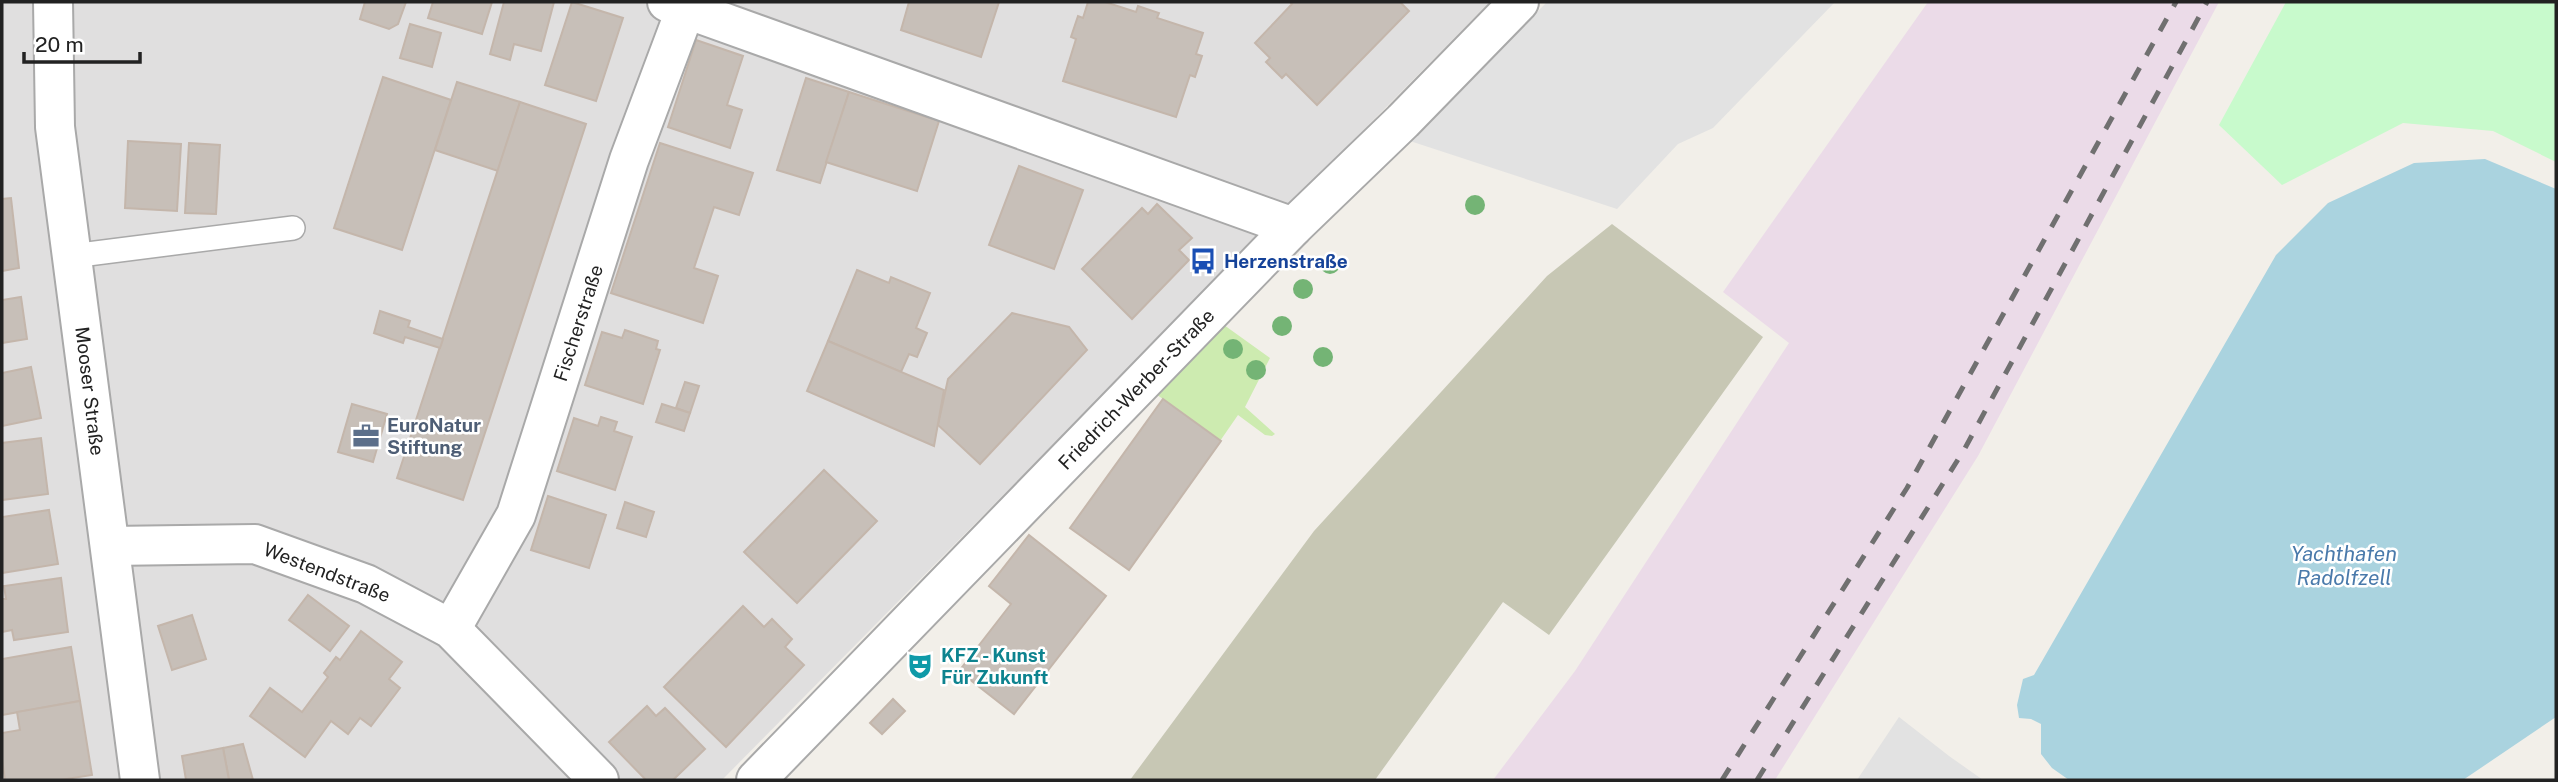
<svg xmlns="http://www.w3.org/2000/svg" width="2558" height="782" viewBox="0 0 2558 782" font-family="'Public Sans',sans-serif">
<rect width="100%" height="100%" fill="#f2efe9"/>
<!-- residential -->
<path fill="#e0dfdf" d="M2 2H1490L722 780H2Z"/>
<!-- industrial -->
<path fill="#ebdbe8" d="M1928 2H2219L1978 456 1775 780H1493L1575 671 1789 343 1723 292Z"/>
<!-- construction -->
<path fill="#c7c7b4" d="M1612 224 1763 337 1549 635 1503 602 1375 780H1130L1314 531 1547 276Z"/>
<!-- grass -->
<path fill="#cdebb0" d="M1224 325 1270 358 1245 407 1275 434 1272 436 1265 435 1238 415 1220 441 1156 394Z"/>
<!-- park -->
<path fill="#c8facc" d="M2286 2H2556V162L2493 131 2403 123 2282 185 2219 125Z"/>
<!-- parking -->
<g fill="#e2e2e2">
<path d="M1547 2H1835L1713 128 1678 144 1617 209 1410 141Z"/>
<path d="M1899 717 1949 756 1983 780H1857Z"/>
</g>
<!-- water -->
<path fill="#aad3df" d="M2485 159 2556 189V717L2463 780H2069L2052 768 2041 754V724L2031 719 2019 718 2017 705 2023 679 2034 675 2276 255 2328 203 2414 163Z"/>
<!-- building -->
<g fill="#c7bfb8" stroke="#c4b6ab" stroke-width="2">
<path d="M365 2H406L398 24 389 29 360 19Z"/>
<path d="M433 2H492L482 34 428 18Z"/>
<path d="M504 2H554L541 51 514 44 510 60 490 54Z"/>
<path d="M572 2 623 18 596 101 545 85Z"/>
<path d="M909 2H999L981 57 901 30Z"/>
<path d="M1088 2H1105L1136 12 1138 6 1159 13 1157 18 1203 33 1196 54 1202 56 1195 77 1190 75 1176 117 1063 81 1076 39 1071 37 1078 16 1083 18Z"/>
<path d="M1290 2H1400L1409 11 1317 105 1286 74 1282 78 1266 62 1270 58 1255 43 1292 4Z"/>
<path d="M410 24 441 33 432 67 400 58Z"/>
<path d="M696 40 743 56 727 105 742 110 730 148 668 127Z"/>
<path d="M383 77 451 100 402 250 334 228Z"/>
<path d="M806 78 849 92 820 183 777 170Z"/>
<path d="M457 82 520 102 498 171 435 150Z"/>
<path d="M849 92 939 121 917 191 826 162Z"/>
<path d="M520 102 586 124 463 500 397 478Z"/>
<path d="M128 141 181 144 177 211 125 208Z"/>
<path d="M189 143 220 145 216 214 185 213Z"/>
<path d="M660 143 753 173 739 215 714 207 694 268 718 276 703 323 611 293Z"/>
<path d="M1019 166 1083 190 1054 269 989 245Z"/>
<path d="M11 198 19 268 2 271V199Z"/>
<path d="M1157 204 1192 238 1179 250 1189 260 1132 319 1082 269 1142 208 1148 214Z"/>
<path d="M857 270 889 283 891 277 930 293 916 328 927 333 917 357 909 354 901 372 828 341Z"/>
<path d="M21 297 27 339 2 343V300Z"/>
<path d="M380 311 410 321 408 327 443 339 440 348 405 337 403 343 374 333Z"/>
<path d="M1012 313 1069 327 1087 350 980 464 938 425 948 379Z"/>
<path d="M625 330 658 341 656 349 660 350 643 404 585 385 602 332 622 338Z"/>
<path d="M828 341 944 390 934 446 807 391Z"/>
<path d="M31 367 41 418 2 426V373Z"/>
<path d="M685 382 699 386 690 413 676 408Z"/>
<path d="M1163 399 1221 441 1129 570 1070 528Z"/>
<path d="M352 404 387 414 373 462 338 452Z"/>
<path d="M662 404 690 413 684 431 656 422Z"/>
<path d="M601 417 617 422 614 431 632 437 615 490 557 471 574 418 598 426Z"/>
<path d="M41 438 48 494 2 500V443Z"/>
<path d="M824 470 877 521 797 603 744 552Z"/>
<path d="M548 496 606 515 589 568 531 550Z"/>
<path d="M625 502 654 512 646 537 617 528Z"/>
<path d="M49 510 58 564 2 573V517Z"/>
<path d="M1029 535 1106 596 1014 714 959 671 1011 604 989 586Z"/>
<path d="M61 578 68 632 14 640 12 630 2 632V599H6L4 586Z"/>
<path d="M308 595 349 626 330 651 289 620Z"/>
<path d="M743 606 764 627 772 619 792 639 785 647 804 665 726 747 664 687Z"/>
<path d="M192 615 206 659 172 670 158 626Z"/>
<path d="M361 631 402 662 389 679 400 688 371 726 360 718 348 734 331 721 305 757 250 716 270 688 302 712 328 677 324 673 336 657 340 660Z"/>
<path d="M71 647 80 701 2 715V659Z"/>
<path d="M893 699 905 711 882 734 870 723Z"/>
<path d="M80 701 92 775 60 780H5L2 759V733L20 730 17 712Z"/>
<path d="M647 706 656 716 665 708 705 749 673 780H646L609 742Z"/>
<path d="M243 744 253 780H229L223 748Z"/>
<path d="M223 748 229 780H186L182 756Z"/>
</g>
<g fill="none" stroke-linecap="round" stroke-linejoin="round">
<!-- lane casing -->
<g stroke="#a9a9a9" stroke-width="26">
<path id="lane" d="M72 256 293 228"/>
</g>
<!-- street casing -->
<g stroke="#a9a9a9" stroke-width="42">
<g id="street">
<path d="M53 2 55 127 140 780"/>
<path d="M667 2 1293 227"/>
<path d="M110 546 255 544 366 584 451 629 599 780"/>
<path d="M451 629 516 515 629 160 686 8"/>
<path d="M756 780 1293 227 1403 121 1519 2"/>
</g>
</g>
<!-- lane -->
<use href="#lane" stroke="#fff" stroke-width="23"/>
<!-- street -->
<use href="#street" stroke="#fff" stroke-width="38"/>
<!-- rail -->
<g stroke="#707070" stroke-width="5" stroke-dasharray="14 14" stroke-linecap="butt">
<path d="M1722 780 1907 488 2176 2"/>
<path d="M1757 780 1964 450 2207 2"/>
</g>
</g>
<!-- trees -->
<g fill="#74b475">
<circle cx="1475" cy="205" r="10"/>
<circle cx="1330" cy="264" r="10"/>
<circle cx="1303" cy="289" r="10"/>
<circle cx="1282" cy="326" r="10"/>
<circle cx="1233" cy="349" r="10"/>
<circle cx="1323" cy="357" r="10"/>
<circle cx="1256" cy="370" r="10"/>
</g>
<!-- icons -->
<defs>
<g id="bus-bare" transform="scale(2.1)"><path d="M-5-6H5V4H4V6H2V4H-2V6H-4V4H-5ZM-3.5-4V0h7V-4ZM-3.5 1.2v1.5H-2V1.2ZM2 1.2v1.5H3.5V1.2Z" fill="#1a4fb4" stroke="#fff" stroke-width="2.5" paint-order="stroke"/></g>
<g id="office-bare" transform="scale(2.1)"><path d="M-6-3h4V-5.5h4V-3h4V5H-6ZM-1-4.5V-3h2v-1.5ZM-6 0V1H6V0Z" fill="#5c6f8a" stroke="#fff" stroke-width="2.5" paint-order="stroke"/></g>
<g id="theatre-bare" transform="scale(2.1)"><path d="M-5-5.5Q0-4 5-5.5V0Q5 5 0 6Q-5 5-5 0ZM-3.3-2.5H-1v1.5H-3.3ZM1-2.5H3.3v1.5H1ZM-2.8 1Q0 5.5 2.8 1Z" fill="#0f9aa8" stroke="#fff" stroke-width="2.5" paint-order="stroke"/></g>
</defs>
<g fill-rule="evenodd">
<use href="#bus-bare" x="1203" y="261"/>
<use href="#office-bare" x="366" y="436"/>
<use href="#theatre-bare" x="920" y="666"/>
</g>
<g text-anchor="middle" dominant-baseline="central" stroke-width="5" stroke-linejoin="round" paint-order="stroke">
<!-- transit labels -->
<g font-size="19" font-weight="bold" fill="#164399" stroke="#fff" text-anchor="start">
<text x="1224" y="261">Herzenstraße</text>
</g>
<!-- street labels -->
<g font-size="19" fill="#222" stroke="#fff">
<text transform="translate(578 323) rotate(-72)">Fischerstraße</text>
<text transform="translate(1136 389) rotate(-46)">Friedrich-Werber-Straße</text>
<text transform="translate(90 391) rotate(83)">Mooser Straße</text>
<text transform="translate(327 572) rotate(21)">Westendstraße</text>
</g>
<!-- service labels -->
<g font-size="19" font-weight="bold" fill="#4e5e75" stroke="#fff" text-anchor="start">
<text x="387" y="425">EuroNatur<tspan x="387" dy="22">Stiftung</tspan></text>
</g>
<!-- culture labels -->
<g font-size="19" font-weight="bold" fill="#0d838f" stroke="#fff" text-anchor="start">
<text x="941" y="655">KFZ - Kunst<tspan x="941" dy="22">Für Zukunft</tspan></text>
</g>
<!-- water labels -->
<g font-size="21" font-style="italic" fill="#4a7aab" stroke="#fff">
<text x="2344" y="553">Yachthafen<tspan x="2344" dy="24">Radolfzell</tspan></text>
</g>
</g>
<!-- border -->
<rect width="2558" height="782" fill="none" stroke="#222222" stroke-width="7"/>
<!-- scale -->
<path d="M24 52v10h116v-10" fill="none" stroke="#222222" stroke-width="3.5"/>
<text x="35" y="52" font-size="21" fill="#222222" stroke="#ffffff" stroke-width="5" paint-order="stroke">20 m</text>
</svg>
